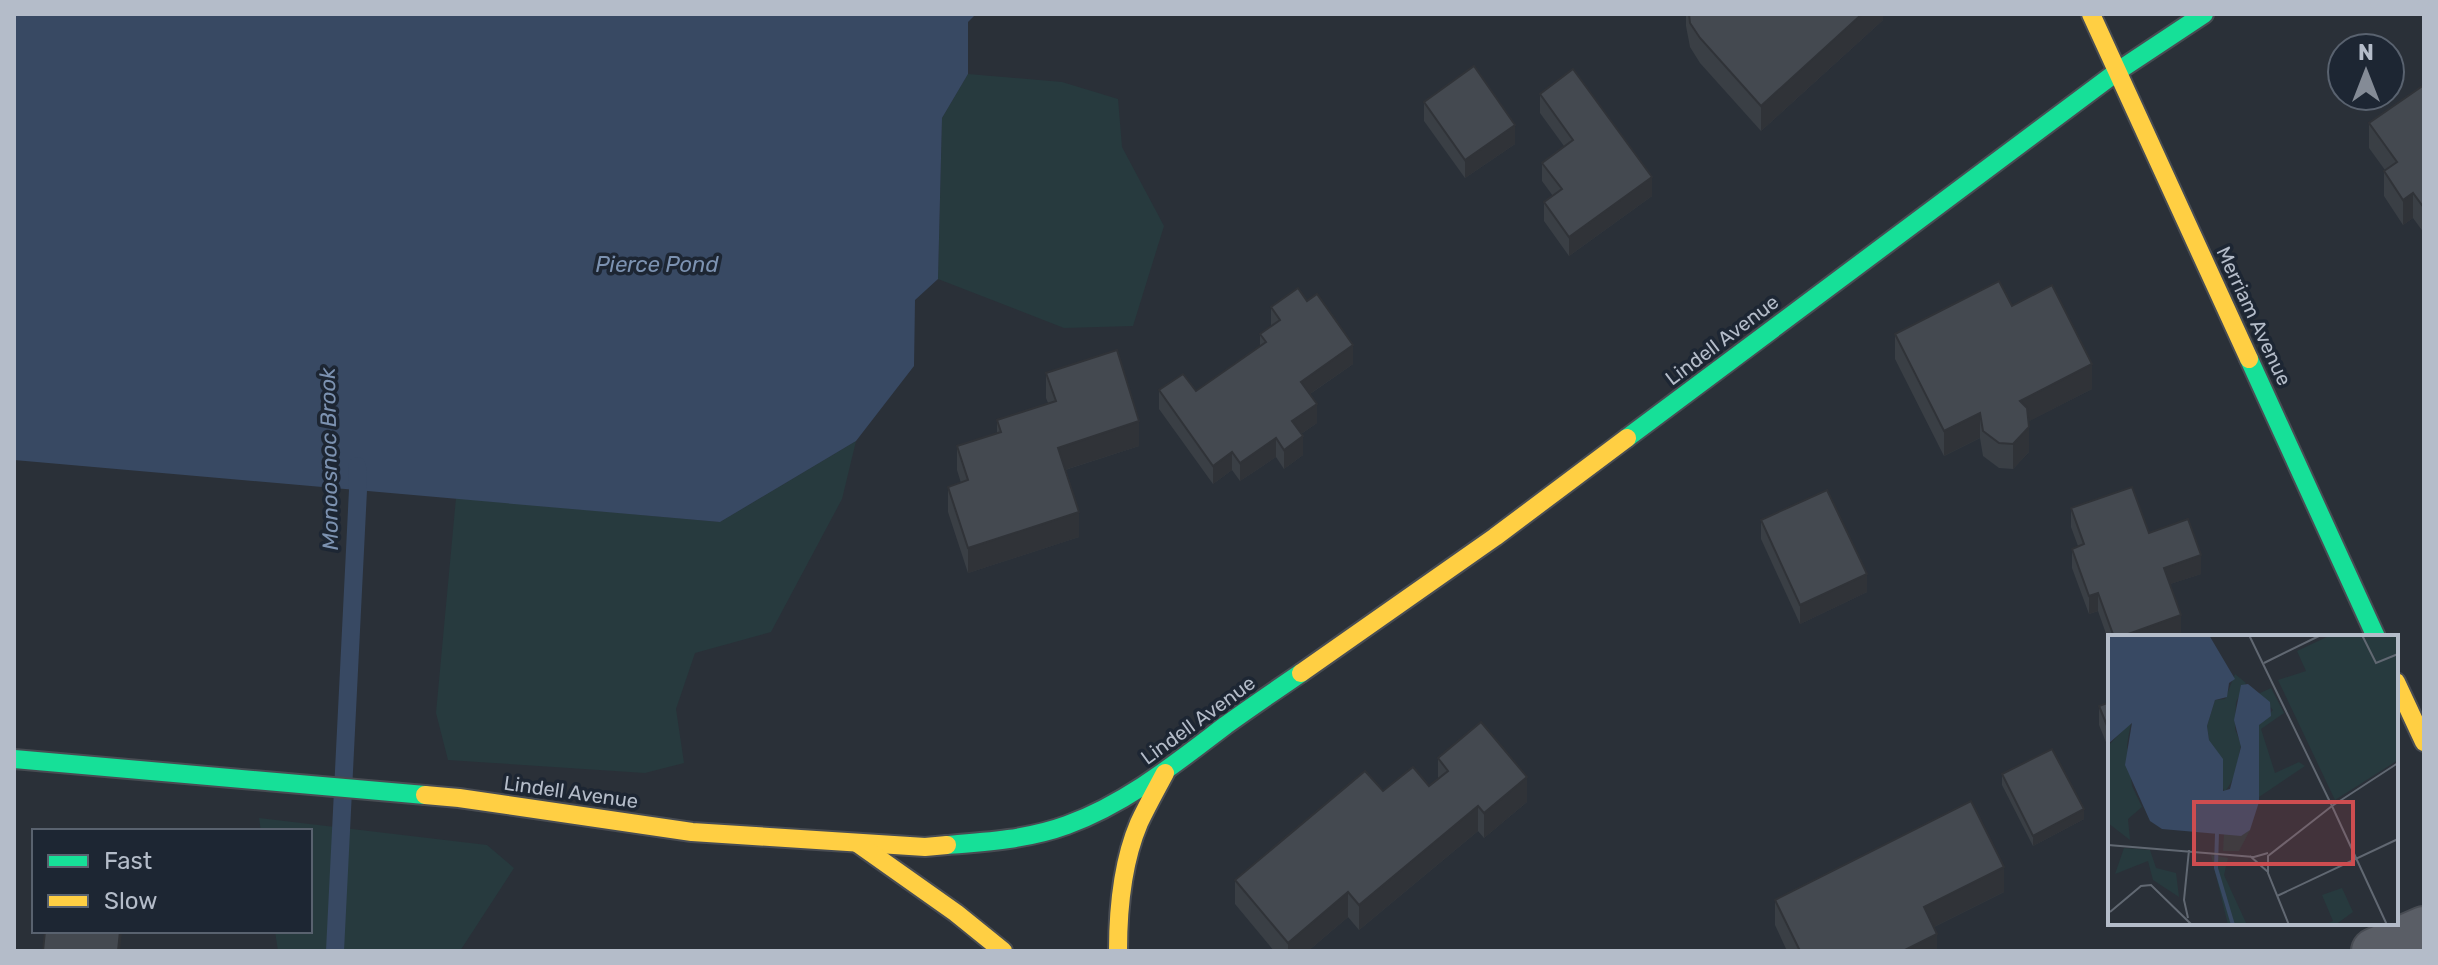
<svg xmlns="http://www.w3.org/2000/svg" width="2438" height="965" viewBox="0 0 2438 965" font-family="Rubik,sans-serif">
<rect width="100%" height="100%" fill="#2a3038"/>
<!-- green -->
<g fill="#273a3e">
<path d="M968 74 1062 82 1118 99 1122 147 1164 226 1133 326 1064 328 938 279 942 118Z"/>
<path d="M856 441 842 499 771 632 695 653 676 709 684 763 645 773 448 760 436 713 456 498 720 522Z"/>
<path d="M259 818 487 845 514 868 460 951H278L275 931H310V831H261Z"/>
</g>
<!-- water -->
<path fill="#384963" d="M14 14H976L968 22V74L942 118 938 279 915 300 914 366 856 441 720 522 14 460Z"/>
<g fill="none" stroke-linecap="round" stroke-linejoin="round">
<!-- stream -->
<path stroke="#384963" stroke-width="18" d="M335 951 358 490 357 466"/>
<!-- street casing -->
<g stroke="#484c53" stroke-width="48">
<path id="street" d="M2374 951 2424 929"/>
</g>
<!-- fast casing -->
<g stroke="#484c53" stroke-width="22">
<g id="fast">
<path d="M2249 359 2376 637"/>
<path d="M1627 438 2118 71 2204 14"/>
<path d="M14 759 425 795"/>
<path d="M947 845C987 842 1029 839 1067 825 1127 803 1176 763 1226 725 1251 707 1276 690 1301 673"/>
</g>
</g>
<!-- slow casing -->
<g stroke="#484c53" stroke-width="22">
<g id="slow">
<path d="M2091 14 2249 359"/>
<path d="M1301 673 1495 537 1627 438"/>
<path d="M2396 682 2424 742"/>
<path d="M425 795 459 798 692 832 925 847 947 845"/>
<path d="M857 843 956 913 1003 951"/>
<path d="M1118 951C1118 908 1122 863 1139 823 1147 806 1156 790 1165 773"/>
</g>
</g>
<!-- street -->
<use href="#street" stroke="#5a5e66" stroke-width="44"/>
<!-- fast -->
<use href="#fast" stroke="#16e098" stroke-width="18"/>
<!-- slow -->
<use href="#slow" stroke="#ffcf43" stroke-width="18"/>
</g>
<!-- wall -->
<g fill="#3a3f45">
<path d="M1686 14H1883V20L1761 131 1700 63 1690 47 1686 26Z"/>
<path d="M2424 85V233L2413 218 2403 225 2384 196V171L2385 170 2369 148V123Z"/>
<path d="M1540 94 1652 196 1569 256 1544 221V202L1553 196 1542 181V163L1564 146 1540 113Z"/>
<path d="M1424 102 1515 144 1465 178 1424 121Z"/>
<path d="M2012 306 2092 389 2029 421V452L2013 469 1999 468 1983 456 1980 438 1944 456 1895 359V334Z"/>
<path d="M1271 307 1353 364 1310 394 1317 423 1301 434 1303 455 1284 469 1276 457 1240 481 1232 470 1213 484 1159 409V390L1196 391 1260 346V334L1271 326Z"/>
<path d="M1046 373 1139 446 1065 470 1079 537 968 573 948 512V487L961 483 957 470V446L997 433V420L1048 403 1046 398Z"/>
<path d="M2071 508 2149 533 2201 574 2170 584 2181 634 2173 637H2110V645L2098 611 2089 614 2072 568V549L2078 546 2071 527Z"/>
<path d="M1761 520 1867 592 1800 624 1761 539Z"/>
<path d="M2110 702V752L2099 725V706Z"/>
<path d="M1438 758 1527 802 1484 838 1478 831 1359 930 1348 917 1308 951H1274L1235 904V880L1383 791 1429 786 1438 779Z"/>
<path d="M2002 774 2084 819 2033 846 2002 785Z"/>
<path d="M2004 892 1934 927 1937 951H1787L1775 925V900Z"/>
</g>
<!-- shaded-wall -->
<g fill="#303338">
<path d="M1862 14H1883V20L1761 131V106Z"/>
<path d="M1515 125V144L1465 178V160Z"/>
<path d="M1652 177V196L1569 256V237Z"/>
<path d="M2413 193V218L2403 225V200Z"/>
<path d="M1353 345V364L1301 400V382Z"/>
<path d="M2092 364V389L2020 426V401Z"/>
<path d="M1317 404V423L1292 440V421Z"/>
<path d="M1980 413V438L1944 456V431Z"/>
<path d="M1139 421V446L1058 472V448Z"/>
<path d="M2029 427V452L2013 469V444Z"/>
<path d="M1303 436V455L1284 469V450Z"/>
<path d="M1276 438V457L1240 481V463Z"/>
<path d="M1232 452V470L1213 484V466Z"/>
<path d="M1079 512V537L968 573V548Z"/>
<path d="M2201 555V574L2164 586V568Z"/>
<path d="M1867 574V592L1800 624V605Z"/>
<path d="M2098 593V611L2089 614V596Z"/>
<path d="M2181 615V634L2173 637H2120Z"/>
<path d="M1527 777V802L1484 838V813Z"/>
<path d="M1478 806V831L1359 930V905Z"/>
<path d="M2084 809V819L2033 846V836Z"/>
<path d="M2004 867V892L1924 932V907Z"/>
<path d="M1348 892V917L1308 951H1288V943Z"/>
<path d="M120 931H122L120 951H118Z"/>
<path d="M1937 934V951H1903Z"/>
</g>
<!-- building -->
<g fill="#444950" stroke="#303338" stroke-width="2">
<path d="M1689 14H1862L1761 106 1700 38 1690 23Z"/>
<path d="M1474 66 1515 125 1465 160 1424 102Z"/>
<path d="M1573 69 1652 177 1569 237 1544 202 1562 189 1542 163 1573 140 1540 94Z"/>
<path d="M2424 85V208L2413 193 2403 200 2384 171 2397 162 2369 123Z"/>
<path d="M1999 281 2012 306 2052 285 2092 364 2020 401 2027 408 2029 427 2013 444 1999 443 1983 431 1980 413 1944 431 1895 334Z"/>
<path d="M1298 288 1307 301 1317 294 1353 345 1301 382 1317 404 1292 421 1303 436 1284 450 1276 438 1240 463 1232 452 1213 466 1159 390 1183 374 1196 391 1266 342 1260 334 1280 320 1271 307Z"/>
<path d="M1117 350 1139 421 1058 448 1079 512 968 548 948 487 968 480 957 446 1001 432 997 420 1056 401 1046 373Z"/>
<path d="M2132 487 2149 533 2188 519 2201 555 2164 568 2181 615 2120 637H2114L2098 593 2089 596 2072 549 2084 544 2071 508Z"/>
<path d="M1827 490 1867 574 1800 605 1761 520Z"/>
<path d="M2110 702V733L2099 706Z"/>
<path d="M1481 722 1527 777 1484 813 1478 806 1359 905 1348 892 1288 943 1235 880 1365 771 1383 791 1413 767 1429 786 1448 771 1438 758Z"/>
<path d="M2052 749 2084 809 2033 836 2002 774Z"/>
<path d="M1971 801 2004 867 1924 907 1937 934 1903 951H1800L1775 900Z"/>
<path d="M45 931H120L118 951H43Z"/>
</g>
<g text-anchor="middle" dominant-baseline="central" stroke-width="7" stroke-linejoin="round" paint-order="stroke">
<!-- street labels -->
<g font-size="20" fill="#b4bcc9" stroke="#1d2633">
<text transform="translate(2254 316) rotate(65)">Merriam Avenue</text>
<text transform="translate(1722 340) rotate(-37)">Lindell Avenue</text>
<text transform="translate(1198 720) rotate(-36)">Lindell Avenue</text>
<text transform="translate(571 792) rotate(8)">Lindell Avenue</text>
</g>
<!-- water labels -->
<g font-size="22" font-style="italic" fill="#7c92b1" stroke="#1d2633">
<text x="657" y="264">Pierce Pond</text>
<text transform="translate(329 459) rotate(-91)">Monoosnoc Brook</text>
</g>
</g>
<!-- overview -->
<g transform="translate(2108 635)">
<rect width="290" height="290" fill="#2a3038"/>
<path d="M223 0H290V125L227 165 170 45 198 36 189 16ZM127 39 138 48 128 67 127 94 133 109 127 141 117 157 112 148 114 124 101 105 99 91 107 65 117 64ZM163 53 176 78 153 94 167 138 191 127 197 131 151 162V90L165 75 150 59ZM23 87 19 110 24 151 34 172 20 184 22 205 0 188V111ZM142 195 131 216H115L116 199ZM16 213 42 215 48 233 68 238 71 262 45 245 40 226 7 239ZM103 220 120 223 116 240 139 290H120ZM234 253 245 277 227 290H217L225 286 214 260Z" fill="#273a3e"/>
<path d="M0 0H101L127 44 121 48 119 62 107 65 99 91 101 105 115 124V156L122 154 133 112 126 85 133 50 140 49 162 67 163 81 151 90V167L142 195 133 201 54 194 42 186 17 130 24 88 0 109Z" fill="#384963"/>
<path fill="none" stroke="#384963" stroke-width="4" d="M109 198 108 233 125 290"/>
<path fill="none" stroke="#616872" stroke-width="2" d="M141 0 224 171 160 221V238L181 290M254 0 268 28 290 19M156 28 213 0M0 210 146 222 160 218M142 221 160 237M169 261 290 204M2 277 33 251 43 250 84 290M80 283 76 265 81 215M279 290 224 171 290 128"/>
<path fill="#ce4d50" fill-opacity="0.15" stroke="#ce4d50" stroke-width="4" d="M86 167H245V229H86Z"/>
<rect width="290" height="290" fill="none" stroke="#b4bcc9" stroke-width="4"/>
</g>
<!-- border -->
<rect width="2438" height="965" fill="none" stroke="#b4bcc9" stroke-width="32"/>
<!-- legend -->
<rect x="32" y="829" width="280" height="104" fill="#1d2633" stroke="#59626f" stroke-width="2"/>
<rect x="48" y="855" width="40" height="12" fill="#16e098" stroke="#59626f" stroke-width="2"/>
<text x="104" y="869" font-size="24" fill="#b4bcc9">Fast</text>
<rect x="48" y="895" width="40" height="12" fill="#ffcf43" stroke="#59626f" stroke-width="2"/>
<text x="104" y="909" font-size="24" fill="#b4bcc9">Slow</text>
<!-- north arrow -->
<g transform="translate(2366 72)"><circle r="38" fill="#1d2633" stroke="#59626f" stroke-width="2"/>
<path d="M0-6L14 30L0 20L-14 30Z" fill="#848b96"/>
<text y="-12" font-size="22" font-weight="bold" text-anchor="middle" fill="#b4bcc9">N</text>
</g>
</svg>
